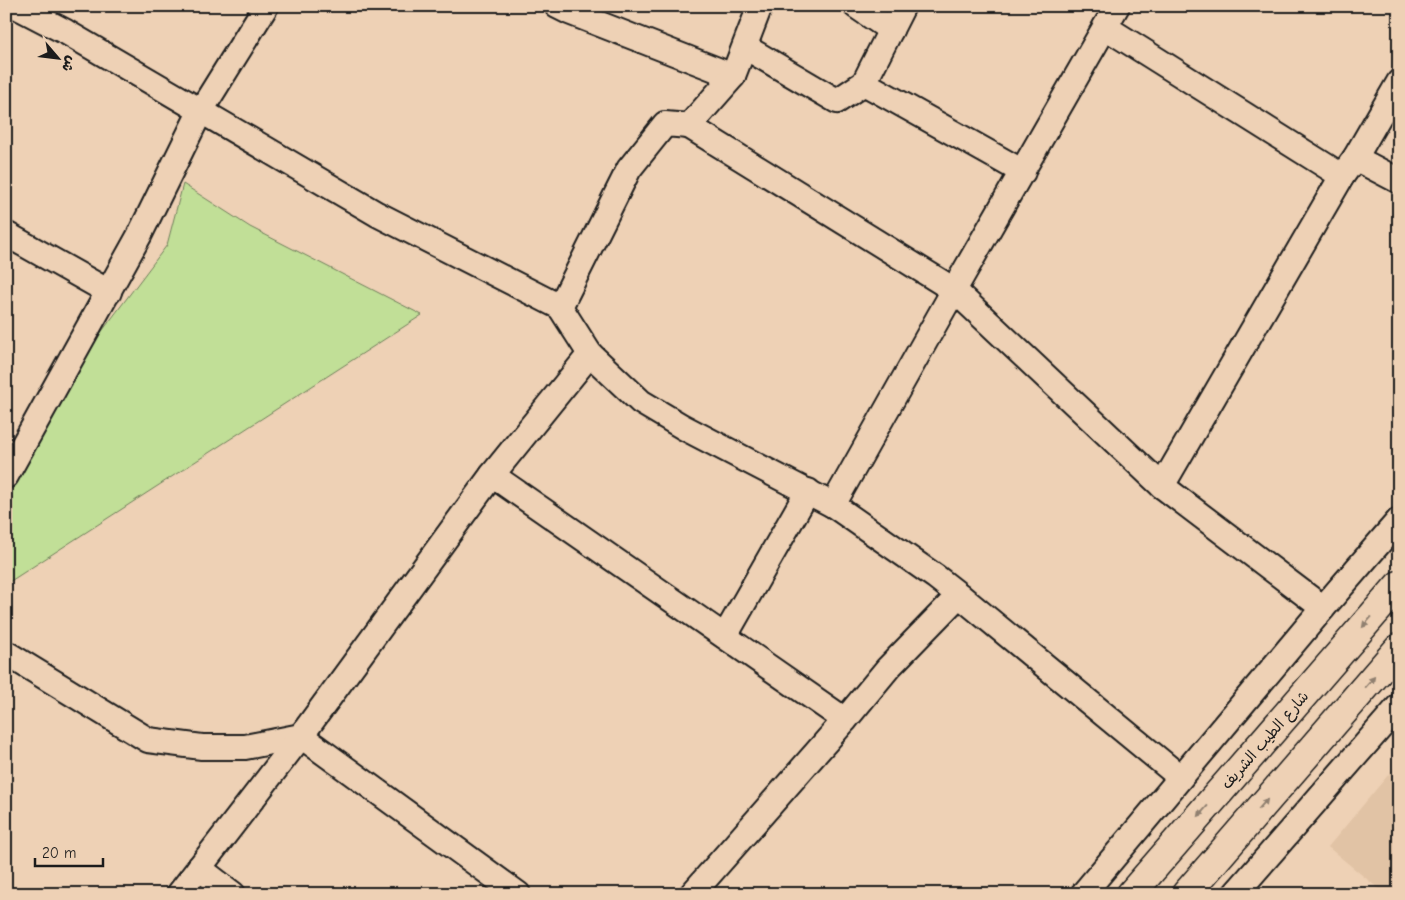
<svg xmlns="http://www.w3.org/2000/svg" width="1405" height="900" viewBox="0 0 1405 900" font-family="'Comic Neue','Playpen Sans Arabic',sans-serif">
<rect width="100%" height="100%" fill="#eed1b5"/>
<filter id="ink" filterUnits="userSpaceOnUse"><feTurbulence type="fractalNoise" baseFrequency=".02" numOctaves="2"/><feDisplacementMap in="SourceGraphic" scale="10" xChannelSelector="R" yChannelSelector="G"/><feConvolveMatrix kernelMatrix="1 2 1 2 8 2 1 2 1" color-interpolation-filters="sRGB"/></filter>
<g filter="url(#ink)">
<!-- built -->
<path fill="#e1c3a5" d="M1399 762V894H1385L1328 847Z"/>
<!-- green -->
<path fill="#c1df97" stroke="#6e7e5a" d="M183 184 250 227 422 315 6 584V441L29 428 167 245Z"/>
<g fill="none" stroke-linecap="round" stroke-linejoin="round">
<!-- street casing -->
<g stroke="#1c1c1c" stroke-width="28">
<g id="street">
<path d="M16 6 66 32 377 214 560 307"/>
<path d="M557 6 569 12 733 76"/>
<path d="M760 6 733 76 689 126 954 290 1162 486 1323 608"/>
<path d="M856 6 891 30"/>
<path d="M1105 27 1342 176"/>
<path d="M745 47 837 101 864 83 903 6"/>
<path d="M864 83 1023 172"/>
<path d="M689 126 665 124 629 169 560 307 590 354 641 402 683 427 833 505 954 290 1117 6"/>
<path d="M1355 158 1399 181"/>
<path d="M6 234 109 292"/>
<path d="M492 475 845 720"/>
<path d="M6 476 139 236 200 112 266 6"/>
<path d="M1162 486 1342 176 1355 158 1399 82"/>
<path d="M959 595 1180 777"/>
<path d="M725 636 808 491"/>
<path d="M6 653 148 740 202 747H245L301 736 518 894"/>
<path d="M199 868 233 894"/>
<path d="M179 894 301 736 492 475 590 354"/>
<path d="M692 894 845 720 888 668 959 595 936 577 833 505"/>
<path d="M1083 894 1323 608 1399 520"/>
<path d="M1235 894 1399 706"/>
</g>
</g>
<!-- secondary casing -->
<g stroke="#1c1c1c" stroke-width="31">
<g id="secondary">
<path d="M1131 894 1399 585"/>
<path d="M1186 894 1399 648"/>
</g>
</g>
<!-- street -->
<use href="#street" stroke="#eed1b5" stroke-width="24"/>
<!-- secondary -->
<use href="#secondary" stroke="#eed1b5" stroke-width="28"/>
</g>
<!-- one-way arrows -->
<defs><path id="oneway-solid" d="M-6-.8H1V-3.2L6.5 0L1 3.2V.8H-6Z" transform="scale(1.25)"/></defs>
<g fill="#908070">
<use href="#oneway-solid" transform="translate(1367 622) rotate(131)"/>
<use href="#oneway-solid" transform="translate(1370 682) rotate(-49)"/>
<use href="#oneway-solid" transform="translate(1263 804) rotate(-49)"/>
<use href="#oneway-solid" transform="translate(1203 811) rotate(131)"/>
</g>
</g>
<g text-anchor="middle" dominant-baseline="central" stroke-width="4" stroke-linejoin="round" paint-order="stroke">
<!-- street labels -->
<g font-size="15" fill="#1c1c1c" stroke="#eed1b5">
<text transform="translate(1265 740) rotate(-49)">شارع الطيب الشريف</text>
</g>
</g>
<!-- margin -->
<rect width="1405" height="900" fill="none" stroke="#eed1b5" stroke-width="25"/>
<rect x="12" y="12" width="1380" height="875" fill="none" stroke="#1c1c1c" stroke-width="2" filter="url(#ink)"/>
<!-- north arrow -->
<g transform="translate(58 58) rotate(118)" stroke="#eed1b5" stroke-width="4" paint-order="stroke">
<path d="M0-4L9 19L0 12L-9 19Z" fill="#1c1c1c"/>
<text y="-8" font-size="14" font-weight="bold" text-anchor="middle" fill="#1c1c1c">ش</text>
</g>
<!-- scale -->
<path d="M35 858v8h68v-8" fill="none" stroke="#1c1c1c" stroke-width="2.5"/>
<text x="42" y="858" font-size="15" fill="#1c1c1c" stroke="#eed1b5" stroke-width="4" paint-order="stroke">20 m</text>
</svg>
